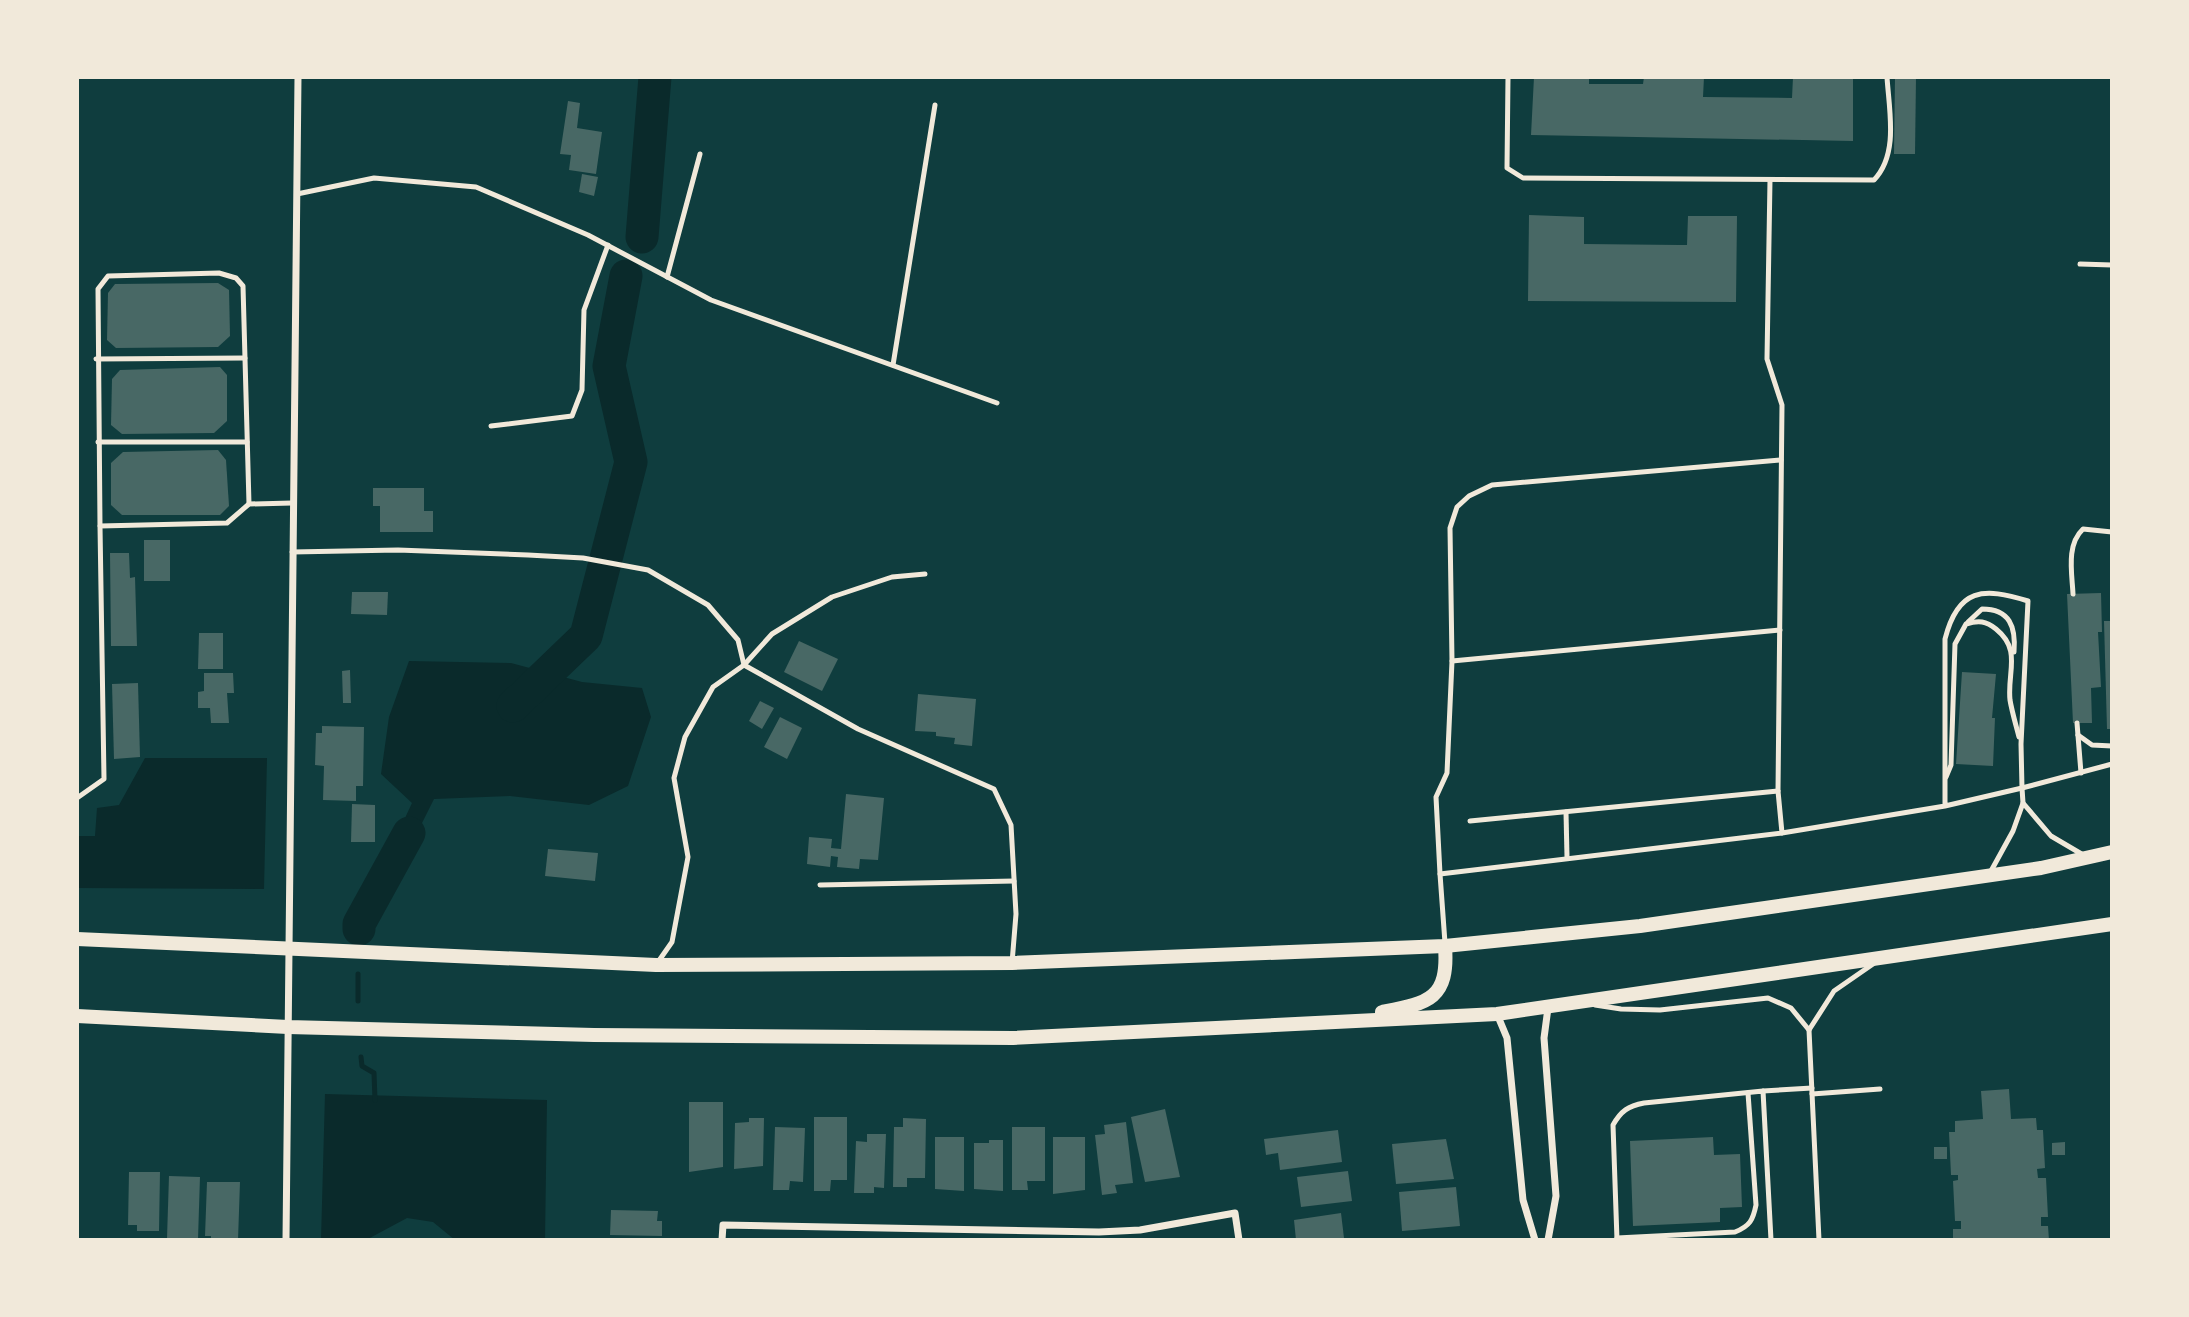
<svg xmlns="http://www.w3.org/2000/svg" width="2189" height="1317" viewBox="0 0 2189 1317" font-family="'Fira Sans Condensed',sans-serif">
<rect width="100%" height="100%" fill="#0f3d3e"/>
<!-- water -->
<g fill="#0a2a2b">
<path d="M409 661 511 663 582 682 642 688 651 717 628 786 589 805 510 796 434 799 397 873 379 874 412 803 381 774 389 717Z"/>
<path d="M145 758H267L264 889 77 888V836H95L97 808 119 805Z"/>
<path d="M325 1094 547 1100 545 1240H455L433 1222 407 1218 366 1240H321Z"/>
</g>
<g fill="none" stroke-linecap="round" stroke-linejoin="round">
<!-- stream -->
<g stroke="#0a2a2b" stroke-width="5">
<path d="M358 1001V974"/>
<path d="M361 1057 362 1066 374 1073 375 1100"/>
</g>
<!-- river -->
<g stroke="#0a2a2b" stroke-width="33">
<path d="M642 237 655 77"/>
<path d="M513 706 586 636 631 462 609 366 626 276"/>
<path d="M359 929V924L409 833"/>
</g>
</g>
<!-- building -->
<g fill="#486865">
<path d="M1534 77H1589V84H1643L1644 77H1704L1703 97 1792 98 1793 77H1853V141L1531 135Z"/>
<path d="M1895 77H1916L1915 154H1894Z"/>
<path d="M568 101 580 103 577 128 602 132 596 174 569 170 571 155 560 154Z"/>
<path d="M582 174 598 177 594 196 579 192Z"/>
<path d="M1529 215 1584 217V244L1680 245H1687L1688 216H1737L1736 302 1528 301Z"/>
<path d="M218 283 229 290 230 336 218 347 116 348 107 340 108 293 115 284Z"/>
<path d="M220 367 227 375V421L214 433 122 434 111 425 112 379 120 370Z"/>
<path d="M218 450 226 460 229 506 220 515H122L111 505V463L123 452Z"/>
<path d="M373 488H424V511H433V532H380V506H373Z"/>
<rect x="144" y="540" width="26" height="41"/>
<path d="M110 553H129L130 578 135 577 137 646H111Z"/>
<path d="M352 592H388L387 615 351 614Z"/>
<path d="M2101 593 2102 632H2098L2101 687 2091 688 2092 723H2073L2067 594Z"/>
<path d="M2104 621H2112V729H2107Z"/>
<path d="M199 633H223V669H198Z"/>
<path d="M799 641 838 659 822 691 784 672Z"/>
<path d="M350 670 351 703H343L342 671Z"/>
<path d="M1962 672 1996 674 1992 718H1995L1993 766 1956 764Z"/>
<path d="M204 673H233L234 693H227L229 723H211L210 708H198V692L204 691Z"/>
<path d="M138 683 140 757 114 759 112 684Z"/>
<path d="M918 694 976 699 972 746 954 744 955 738 936 736V732L915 731Z"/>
<path d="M760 701 774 708 762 729 749 721Z"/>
<path d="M780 717 802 728 787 759 764 747Z"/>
<path d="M322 726 364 727 363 786H356V801L323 800 324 766 315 765 316 733H322Z"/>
<path d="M846 794 884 798 878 860 860 859 859 869 837 867 838 857 831 856 830 867 807 864 809 837 832 839 831 848 841 849Z"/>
<path d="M352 804 375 805V842H351Z"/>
<path d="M548 849 598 853 595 881 545 876Z"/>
<path d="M2009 1089 2011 1119 2036 1118 2037 1130H2043L2045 1168 2037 1169 2038 1178H2046L2048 1217H2041V1226H2048L2049 1240H1953V1229H1961V1221H1955L1953 1181 1958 1180V1175H1951L1949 1132H1955V1121L1983 1119 1981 1091Z"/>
<path d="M689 1102H723V1167L689 1172Z"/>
<path d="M1165 1109 1180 1177 1145 1182 1131 1117Z"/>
<path d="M814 1117H847V1180H831L830 1191H814Z"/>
<path d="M749 1118H764L763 1166 734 1169 735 1123 749 1122Z"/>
<path d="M903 1118 926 1119 925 1178H907V1187H893L894 1127H903Z"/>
<path d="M1126 1122 1133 1183 1115 1185 1117 1193 1102 1195 1095 1135 1105 1134 1104 1125Z"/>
<path d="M775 1127 805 1128 803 1182 790 1181 789 1190H773Z"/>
<path d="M1012 1127H1045V1181H1027L1028 1190H1012Z"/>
<path d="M1338 1130 1342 1162 1280 1170 1278 1153 1266 1155 1264 1139Z"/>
<path d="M867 1134H886L884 1188 874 1187V1193H854L856 1141 867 1142Z"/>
<path d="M935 1137H964V1191L935 1189Z"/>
<path d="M1053 1137H1085V1190L1053 1194Z"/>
<path d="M1713 1137 1714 1155 1740 1154 1742 1207 1720 1208V1222L1633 1226 1630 1141Z"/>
<path d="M1446 1139 1454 1179 1396 1184 1392 1144Z"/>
<path d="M989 1140H1003V1191L974 1189V1143H989Z"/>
<path d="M2065 1142V1155H2052V1143Z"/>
<rect x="1934" y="1147" width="13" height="12"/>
<path d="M1348 1171 1352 1201 1301 1207 1297 1177Z"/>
<path d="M129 1172H160L159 1231H137V1225H128Z"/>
<path d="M169 1176 200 1177 198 1239 167 1238Z"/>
<path d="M207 1182H240L238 1240H211V1236H205Z"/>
<path d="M1456 1187 1460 1226 1402 1231 1399 1192Z"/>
<path d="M611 1210 658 1211 657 1221H662V1236L610 1235Z"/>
<path d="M1341 1213 1344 1238 1296 1240 1294 1220Z"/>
</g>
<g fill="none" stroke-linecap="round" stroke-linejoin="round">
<!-- service -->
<g stroke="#f1e9da" stroke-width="5">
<path d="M1508 77 1507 168 1523 178 1874 180C1899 154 1889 110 1887 77"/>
<path d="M297 194 374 178 476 187 588 235 711 300 997 403"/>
<path d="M2080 264 2112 265"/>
<path d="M667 277 700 154"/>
<path d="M96 359 245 358"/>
<path d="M893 365 935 105"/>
<path d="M491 426 572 416 582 390 584 310 608 245"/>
<path d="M98 442H247"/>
<path d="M100 526 98 289 108 276 219 273 236 278 243 286 249 504"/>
<path d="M292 552 398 550 528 555 583 558 648 570 708 605 738 640 744 665 858 729 994 789 1011 825 1016 914 1012 963"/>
<path d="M2073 594C2072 573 2066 545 2083 529L2112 532"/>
<path d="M1968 622 1982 609C2010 609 2016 627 2014 652"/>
<path d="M1452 661 1780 630"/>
<path d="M2077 723 2081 773"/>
<path d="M2078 735 2092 745 2112 746"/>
<path d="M1946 777 1951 765 1955 644 1966 624C1979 620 1986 621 1996 629 2022 650 2007 672 2010 700 2012 712 2016 725 2019 737"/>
<path d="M77 798 104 779 100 526 227 523 249 504 292 503"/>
<path d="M2023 803 2022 788 2112 764"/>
<path d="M1566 812 1567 857"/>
<path d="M1470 821 1778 791"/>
<path d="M1782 833 1945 806 2022 788 2021 744 2028 601C1983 587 1958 588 1945 639V806"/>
<path d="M1991 871 2013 831 2023 803 2051 836 2085 856"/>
<path d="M1440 874 1436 797 1447 773 1452 661 1450 528 1457 507 1469 496 1492 485 1781 460"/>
<path d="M820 885 1014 881"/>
<path d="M1445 943 1440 874 1782 833 1778 791 1782 405 1767 359 1770 180"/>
<path d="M658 962 672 942 688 857 674 778 685 737 713 687 744 665 772 634 832 597 892 577 925 574"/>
<path d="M1595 1005 1621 1009 1660 1010 1768 998 1791 1008 1809 1030"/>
<path d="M1763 1091 1812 1088"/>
<path d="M1812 1094 1880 1089"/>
<path d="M1617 1238 1735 1232C1750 1226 1753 1220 1756 1205L1748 1093"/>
<path d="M1617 1240 1613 1125C1621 1111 1628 1106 1644 1103L1763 1091 1771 1240"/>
<path d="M1819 1240 1809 1030 1834 991 1873 964"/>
</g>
<!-- minor -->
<g stroke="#f1e9da" stroke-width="7">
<path d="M1548 1008 1544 1038 1556 1196 1548 1240"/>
<path d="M1497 1014 1507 1038 1523 1200 1535 1240"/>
<path d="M286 1240 298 77"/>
<path d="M722 1240 723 1225 1099 1232 1140 1230 1235 1213 1239 1240"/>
</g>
<!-- secondary -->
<g stroke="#f1e9da" stroke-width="14">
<path d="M77 939 656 965 1012 963 1445 946 1640 926 2041 868 2112 852"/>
<path d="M1382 1012C1428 1003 1449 1000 1445 946"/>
<path d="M77 1016 288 1027 594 1035 1013 1038 1497 1014 2112 924"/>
</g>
</g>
<!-- border -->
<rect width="2189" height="1317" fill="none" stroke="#f1e9da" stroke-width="158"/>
</svg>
